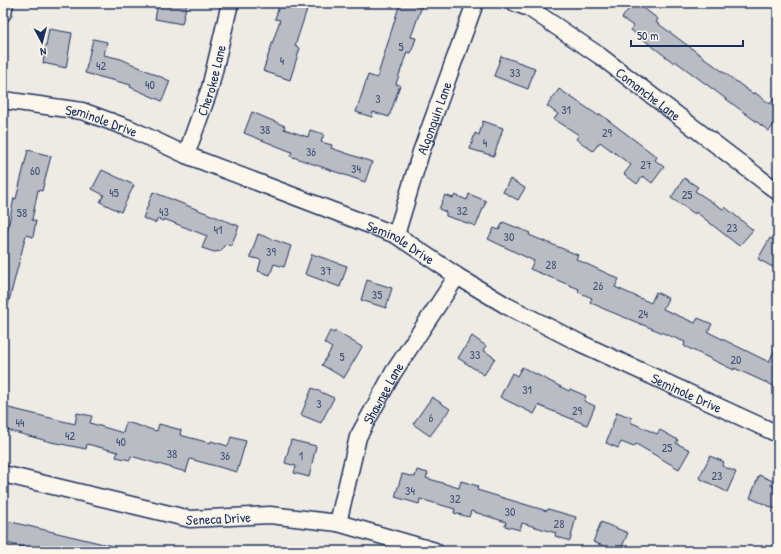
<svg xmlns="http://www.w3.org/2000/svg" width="781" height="554" viewBox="0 0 781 554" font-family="'Patrick Hand',sans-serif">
<rect width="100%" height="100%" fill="#eeebe4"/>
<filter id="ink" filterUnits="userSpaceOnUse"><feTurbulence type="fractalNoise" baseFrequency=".025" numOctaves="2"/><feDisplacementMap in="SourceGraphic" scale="8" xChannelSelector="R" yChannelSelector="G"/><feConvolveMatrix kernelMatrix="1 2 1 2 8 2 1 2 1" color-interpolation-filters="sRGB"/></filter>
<g filter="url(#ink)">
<!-- building -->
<g fill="#b9bcc3" stroke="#1b2f5e">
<path d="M158 3H187L182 24 155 19Z"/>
<path d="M280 3H309L295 46 300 48 290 80 263 71 280 20 275 19Z"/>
<path d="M400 3H423L411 37 416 38 411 53 407 52 396 84 400 85 389 117 373 112 372 117 356 112 368 75 377 78Z"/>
<path d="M633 3H637L658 19 656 22 753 94 754 92 770 104 778 93V119L769 131 675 61 674 63 631 30 633 26 622 18Z"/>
<path d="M49 29 72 33 66 68 43 63Z"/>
<path d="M93 39 107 42 104 55 121 59 170 81 162 101 130 87 131 85 85 73Z"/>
<path d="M501 56 535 68 528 89 494 76Z"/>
<path d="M559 89 599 116 600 114 657 157 655 160 664 167 652 183 643 176 637 184 624 174 631 165 600 142 593 151 576 139 579 135 554 119 558 114 547 106Z"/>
<path d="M252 112 285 126 284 129 308 137 310 130 324 134 321 142 332 145 331 148 372 162 365 182 290 156 292 152 244 133Z"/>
<path d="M483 121 503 128 494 156 470 149 475 133 479 135Z"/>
<path d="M28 150 51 156 42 191 38 190 32 220 36 221 33 237 26 235 8 305H3V252L14 198 16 199Z"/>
<path d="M102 170 134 185 121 212 100 202 104 195 92 189Z"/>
<path d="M684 178 698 187 695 191 723 209 725 207 753 230 739 246 696 212 695 214 671 198Z"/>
<path d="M510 179 525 188 518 200 503 192Z"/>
<path d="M153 192 239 226 231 246 225 244 221 251 214 252 202 248 207 236 164 219 163 221 158 219 155 223 143 218Z"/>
<path d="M469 194 486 201 476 226 446 216V212L439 209 445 195 453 198 455 195 467 200Z"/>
<path d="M503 222 530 233 529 235 578 255 576 259 619 279 615 287 651 303 656 292 668 298 663 309 695 323 698 318 712 324 708 332 769 362 778 342V388L734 368V370L684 346 685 342 604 309 590 302 592 298 578 292 579 289 530 269 534 261 488 239 494 228 499 230Z"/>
<path d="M258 234 291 246 284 267 274 264 270 275 258 271 261 260 250 257Z"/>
<path d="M770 238 778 243V270L758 259Z"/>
<path d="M312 254 347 266 340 287 305 274Z"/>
<path d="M367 280 392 288 386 308 361 300Z"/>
<path d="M330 331 334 333 335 331 362 347 344 378 322 365 332 348 324 343Z"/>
<path d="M472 336 486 346 483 350 495 358 484 375 458 358Z"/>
<path d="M522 367 569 391 570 389 586 396 584 401 595 406 587 425 540 406 539 405 534 414 500 397 512 373 517 376Z"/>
<path d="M312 388 334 398 321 423 301 415Z"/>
<path d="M432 397 450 409 430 436 413 424Z"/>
<path d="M5 407 75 424 77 413 92 416 90 423 123 433 126 422 157 431 159 424 181 430 180 435 210 443 211 441 228 446 231 437 246 441 237 472 190 459 186 472 131 456 130 460 116 457 118 452 87 444 86 449 51 442 3 429Z"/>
<path d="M617 412 632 418 630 422 657 434 660 430 678 440 676 443 690 450 679 469 636 444 634 447 621 442 618 448 606 443Z"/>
<path d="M291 440 316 446 309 477 294 473 296 466 285 463Z"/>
<path d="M710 456 724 462 722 466 736 472 727 492 699 478Z"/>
<path d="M417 470 428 473 426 478 459 488 461 481 478 486 477 490 547 511 548 509 576 517 570 541 555 536 556 533 522 523 520 530 505 526 506 522 471 511 469 517 454 513 455 509 420 499 419 504 395 497 402 474 415 477Z"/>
<path d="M759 475 773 481 771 485 778 488V510L750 498Z"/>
<path d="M3 520 112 546V551H38L3 542Z"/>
<path d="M601 522 628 533 620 551H604L606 547 593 542Z"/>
</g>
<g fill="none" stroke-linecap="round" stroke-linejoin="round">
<!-- minor casing -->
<g stroke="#1b2f5e" stroke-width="19">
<g id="minor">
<path id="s1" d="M515 3 529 8 600 56 778 192"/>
<path d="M3 13 5 3"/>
<path id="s2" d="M3 100 82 111 131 129 186 155 396 235 457 276 507 306 580 343 778 434"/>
<path id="s3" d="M186 155 210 88 230 3"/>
<path id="s4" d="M396 235 421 152 475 3"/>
<path id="s5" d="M3 474 190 519 270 515 338 523 435 551"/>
<path id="s6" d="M338 523 358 437 393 373 457 276"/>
</g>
</g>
<!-- minor -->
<use href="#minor" stroke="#fbf7ec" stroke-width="16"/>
</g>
</g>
<g text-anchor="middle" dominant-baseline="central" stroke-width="4" stroke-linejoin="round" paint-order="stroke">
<!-- number labels -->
<g font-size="12" fill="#425277">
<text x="401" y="46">5</text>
<text x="282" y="60">4</text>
<text x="101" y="65">42</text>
<text x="515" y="72">33</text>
<text x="150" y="84">40</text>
<text x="378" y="98">3</text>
<text x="566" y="109">31</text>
<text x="265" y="129">38</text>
<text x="607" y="132">29</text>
<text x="485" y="142">4</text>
<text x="311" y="151">36</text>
<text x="646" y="164">27</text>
<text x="356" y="168">34</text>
<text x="35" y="170">60</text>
<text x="114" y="192">45</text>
<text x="687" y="194">25</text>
<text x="462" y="210">32</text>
<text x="164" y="211">43</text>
<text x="22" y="212">58</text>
<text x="732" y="227">23</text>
<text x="218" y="229">41</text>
<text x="509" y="236">30</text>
<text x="271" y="251">39</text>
<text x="551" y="264">28</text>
<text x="326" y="270">37</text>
<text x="598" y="285">26</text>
<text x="377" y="294">35</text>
<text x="643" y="313">24</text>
<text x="475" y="354">33</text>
<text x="342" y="356">5</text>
<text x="736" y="359">20</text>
<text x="527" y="389">31</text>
<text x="319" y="403">3</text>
<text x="577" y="410">29</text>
<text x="431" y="417">6</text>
<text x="20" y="422">44</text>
<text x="70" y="435">42</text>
<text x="121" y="441">40</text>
<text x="667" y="447">25</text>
<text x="172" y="453">38</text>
<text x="225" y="455">36</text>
<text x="301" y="455">1</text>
<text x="717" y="475">23</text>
<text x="410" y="490">34</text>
<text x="455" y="498">32</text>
<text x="510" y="511">30</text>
<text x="559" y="523">28</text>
</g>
<!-- street labels -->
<g font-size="14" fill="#1b2f5e" stroke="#fbf7ec">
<text stroke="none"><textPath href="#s3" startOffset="79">Cherokee Lane</textPath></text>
<text stroke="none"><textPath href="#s1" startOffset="162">Comanche Lane</textPath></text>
<text stroke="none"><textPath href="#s4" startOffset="123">Algonquin Lane</textPath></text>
<text stroke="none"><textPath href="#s2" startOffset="101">Seminole Drive</textPath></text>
<text stroke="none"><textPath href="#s2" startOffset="425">Seminole Drive</textPath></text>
<text stroke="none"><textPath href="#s2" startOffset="749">Seminole Drive</textPath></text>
<text stroke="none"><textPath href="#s6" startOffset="139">Shawnee Lane</textPath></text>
<text stroke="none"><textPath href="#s5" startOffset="221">Seneca Drive</textPath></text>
</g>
</g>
<!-- margin -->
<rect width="781" height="554" fill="none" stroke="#fbf7ec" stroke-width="16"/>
<rect x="8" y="8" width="765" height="538" fill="none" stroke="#1b2f5e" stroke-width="1.5" filter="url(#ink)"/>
<!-- north arrow -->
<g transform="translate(42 42) rotate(173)" stroke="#fbf7ec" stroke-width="3" paint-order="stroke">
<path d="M0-3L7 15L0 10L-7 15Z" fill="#1b2f5e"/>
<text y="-6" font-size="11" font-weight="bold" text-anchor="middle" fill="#1b2f5e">N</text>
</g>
<!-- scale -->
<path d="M631 40v6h112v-6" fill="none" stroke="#1b2f5e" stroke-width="2"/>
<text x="637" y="40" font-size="12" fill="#1b2f5e" stroke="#fbf7ec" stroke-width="3" paint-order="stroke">50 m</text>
</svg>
